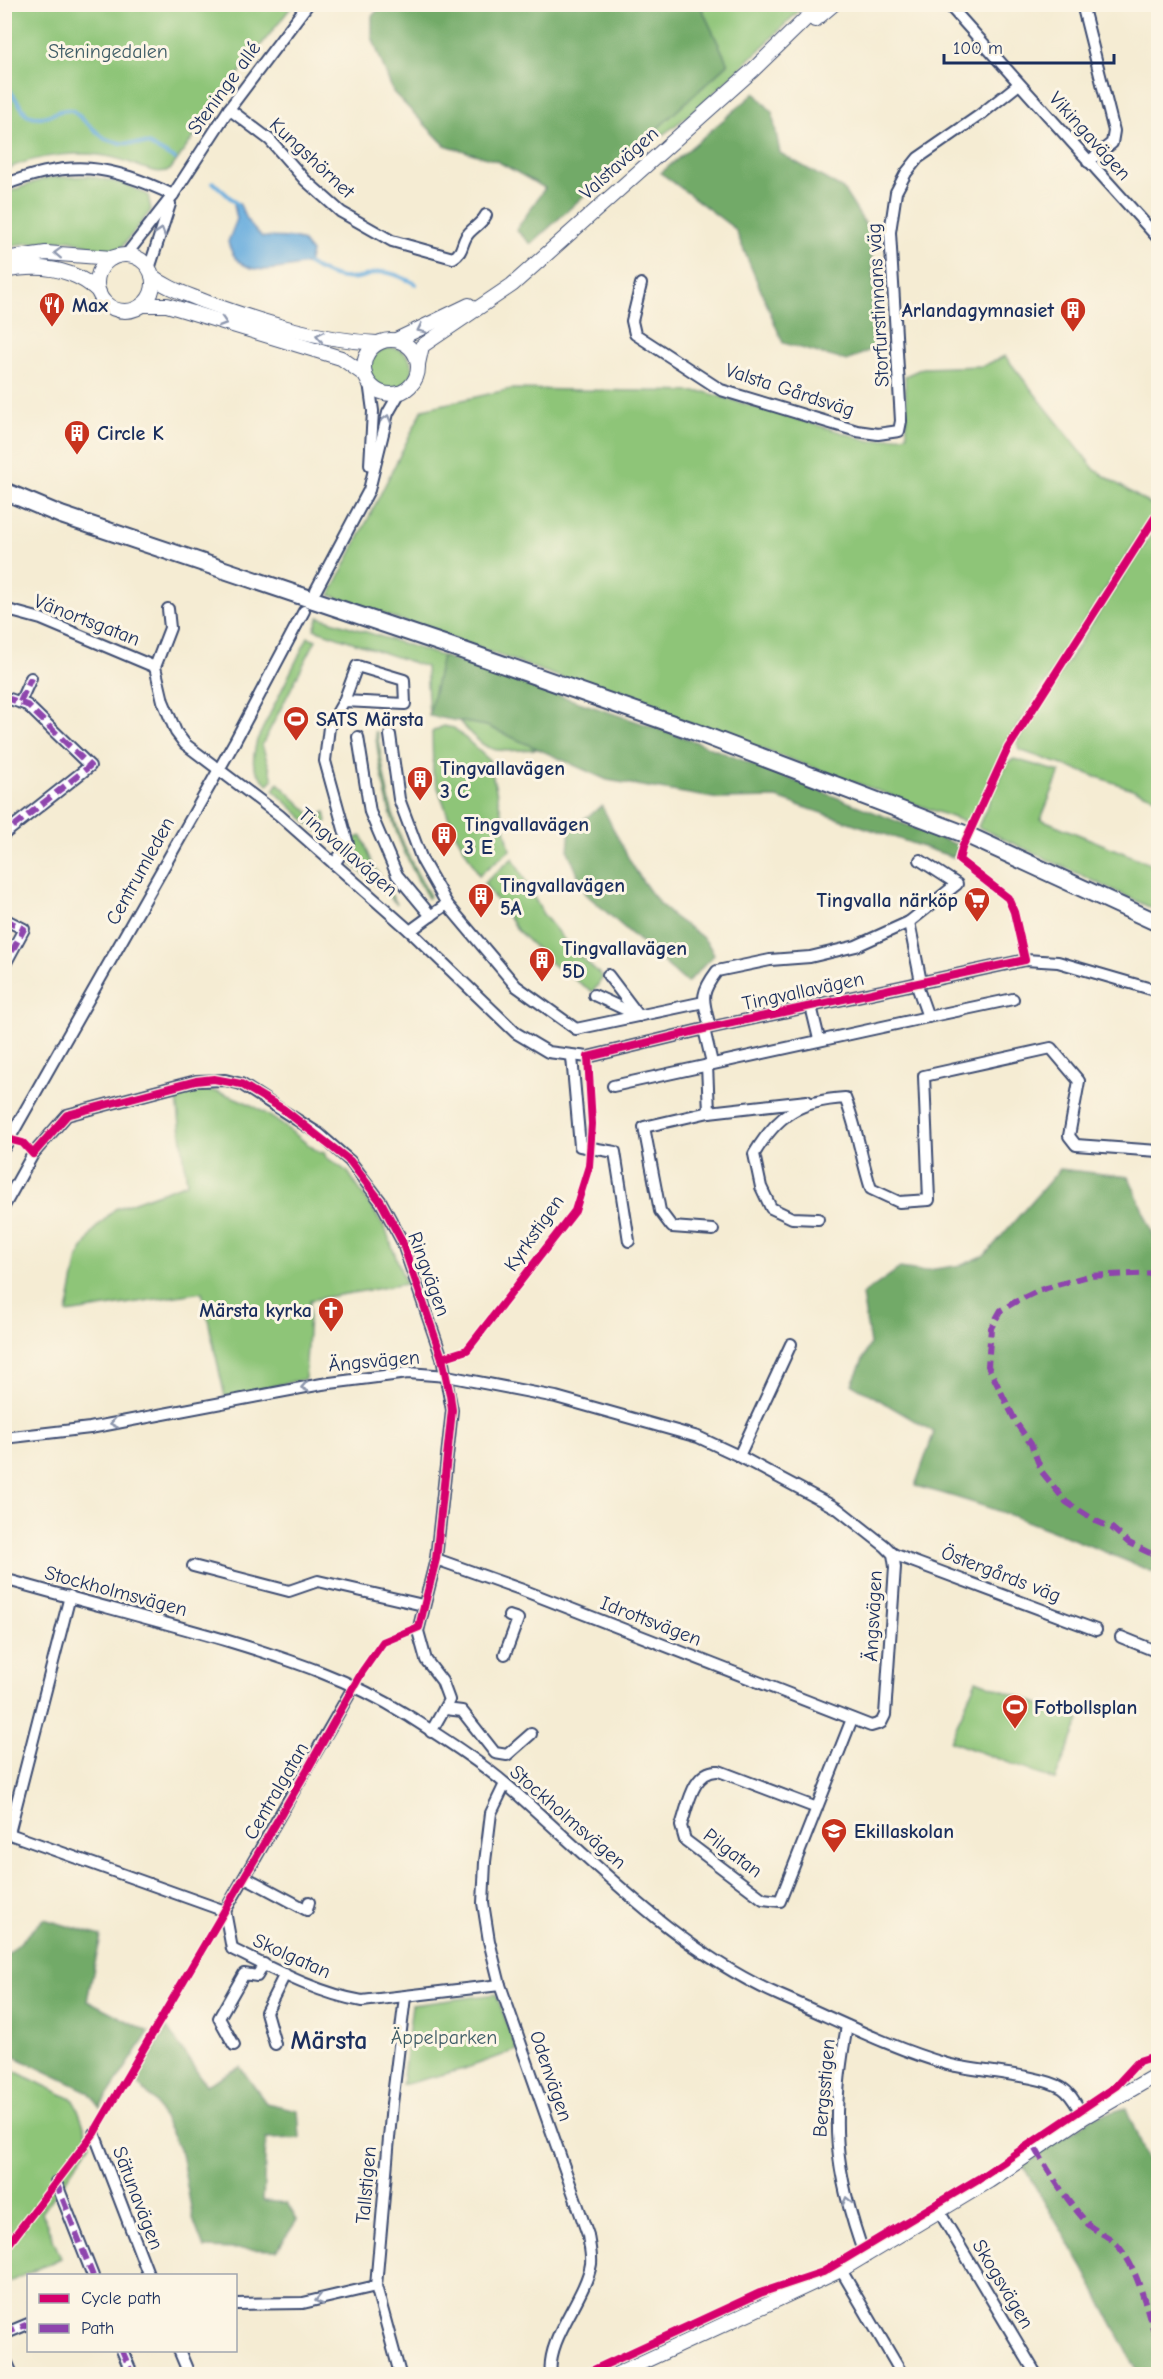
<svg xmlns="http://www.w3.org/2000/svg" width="1163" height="2379" viewBox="0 0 1163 2379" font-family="'Comic Neue',sans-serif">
<rect width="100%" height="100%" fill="#fcf5e5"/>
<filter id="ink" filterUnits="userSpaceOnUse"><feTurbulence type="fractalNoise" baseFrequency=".0167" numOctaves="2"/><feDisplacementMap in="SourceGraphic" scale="12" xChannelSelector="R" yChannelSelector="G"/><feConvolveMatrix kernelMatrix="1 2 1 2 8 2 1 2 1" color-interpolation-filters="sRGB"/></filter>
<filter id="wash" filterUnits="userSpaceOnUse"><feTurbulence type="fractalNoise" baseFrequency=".008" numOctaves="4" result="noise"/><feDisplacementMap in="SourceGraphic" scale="24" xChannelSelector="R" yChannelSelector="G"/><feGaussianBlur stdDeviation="1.35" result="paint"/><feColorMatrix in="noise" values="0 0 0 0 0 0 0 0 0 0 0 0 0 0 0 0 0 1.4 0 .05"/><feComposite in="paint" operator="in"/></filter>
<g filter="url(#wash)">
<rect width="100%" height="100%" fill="#f5ecd3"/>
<!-- green -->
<g fill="#8ec578" stroke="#547a6b" stroke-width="1.5">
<path d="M4 5 5 4 293 5 246 64 170 170C153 176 140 165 122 160 86 149 38 154 5 170Z"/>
<path d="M700 5H805C775 33 671 143 638 146L728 64Z"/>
<path d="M89 176 125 184 148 195 151 210 122 247 111 252 70 240 20 244 5 248V193L47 178Z"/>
<circle cx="391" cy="369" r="21"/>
<path d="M1005 356 1095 470 1153 506 1154 513 1003 749 971 824 330 595 423 409 511 389 705 392 871 441 907 435 905 376 923 368 983 366Z"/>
<path d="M1158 525V798L1019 750 1017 742 1100 611Z"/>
<path d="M319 617 442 656 429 716 426 667 314 629Z"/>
<path d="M308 637 316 640 262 745 273 779 268 785C251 767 251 764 257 740Z"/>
<path d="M459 721 487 726 538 749C493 751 490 757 459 721Z"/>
<path d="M443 726 454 728 489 760 510 850 479 875 452 827 433 773 432 732Z"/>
<path d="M375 732H377C387 799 394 837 430 896L428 898C393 840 384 797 375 732Z"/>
<path d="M1014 759 1060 772 1041 819 1158 867V911L978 827 1007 763Z"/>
<path d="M278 783 316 819 325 812 327 821 317 831 273 790Z"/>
<path d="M362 836 372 863 397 904 352 864 349 856 354 849 353 839Z"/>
<path d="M513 858 543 914 570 947 603 977 593 992 553 965 518 931 484 883Z"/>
<path d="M207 1090C255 1098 282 1126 320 1153L324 1152 326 1157 348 1172 385 1228 406 1284 310 1300 305 1379 225 1397 202 1292 67 1313 78 1257 95 1229 115 1209 187 1183 176 1091Z"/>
<path d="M976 1680 1080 1720 1055 1780 950 1741Z"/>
<path d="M496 1994 517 2050 464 2069 402 2085 412 2005Z"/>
<path d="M8 2068 74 2100 91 2144 42 2213 61 2258 5 2284 4 2071Z"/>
</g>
<!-- forest -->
<g fill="#72aa68" stroke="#466c63" stroke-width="1.5">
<path d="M384 4 700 5 728 64 531 244 516 230 545 188 497 161 445 145 393 92 372 37V16Z"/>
<path d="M755 93 772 112 780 153 843 189 869 230 881 345 847 361 783 343 735 229 661 173Z"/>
<path d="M442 656 686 738 960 846 953 857 777 798 719 799 607 780 487 726 429 716Z"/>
<path d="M602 806C620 842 638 883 668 912 686 929 704 931 714 955L687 983 586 894 568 851 570 829Z"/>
<path d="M1060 1169 1129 1177 1158 1246V1574C1079 1541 999 1507 915 1486L934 1432 852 1384 870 1344 862 1295 900 1268 921 1271 962 1265 985 1255Z"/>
<path d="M44 1919 101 1936 87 2000 149 2032 100 2107 89 2092 5 2052V1953L7 1955Z"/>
<path d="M167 2028 206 2085 240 2067 266 2103 298 2110 300 2138 266 2139 263 2201 287 2203 297 2220 277 2250 204 2248 193 2219 181 2153 155 2102 135 2080Z"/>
<path d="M1126 2108 1158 2187V2374H1139L1083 2267 1023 2166 1094 2117Z"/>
</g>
<!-- water -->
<path fill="#69adde" stroke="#426e9e" stroke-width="1.5" d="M239 203 250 225 262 237 294 238 302 241 311 252 308 264C278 268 239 282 228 242L237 219 234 205Z"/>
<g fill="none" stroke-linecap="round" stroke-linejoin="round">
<!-- stream -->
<g stroke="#69adde" stroke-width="4">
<path d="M4 82 27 115C52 122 53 108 72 110L105 139 120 143 148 144 175 159"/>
<path d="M213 182 237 204"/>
<path d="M308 264C325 274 342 282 362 277 368 275 374 273 381 272 394 272 405 279 416 284"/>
</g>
</g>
</g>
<g filter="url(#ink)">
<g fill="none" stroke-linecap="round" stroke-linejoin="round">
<!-- minor casing -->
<g stroke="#3c4b70" stroke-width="14">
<g id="minor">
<path d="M948 4 1158 238"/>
<path d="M1082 4 1114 131 1112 143 1088 162"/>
<path d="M229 109 270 140 305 180 341 212 392 241 453 258C463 252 461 246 466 237 471 228 481 225 486 215"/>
<path d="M4 185C71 158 110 165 173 195"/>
<path d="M126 255 173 195 229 109 308 4"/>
<path d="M149 269 170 204"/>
<path d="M641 284 632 321 635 334 721 390 857 431 878 434 899 431 901 421 890 232 896 192 906 173 918 158 980 115 1019 84"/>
<path d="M369 382 373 411 370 465"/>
<path d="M316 590 369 490 388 413 400 392"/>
<path d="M4 609 41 619 155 667"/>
<path d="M168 609 170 628 155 667 163 701 176 732 185 744 279 815 410 931 516 1033 548 1052 588 1057 704 1029 1025 960 1058 962 1158 991"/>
<path d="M4 697 27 705 90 766 4 834"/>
<path d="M20 702 31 678"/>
<path d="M390 735 399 799 422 860 447 904 516 986 576 1029 704 1002"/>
<path d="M358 737 370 812 397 875 431 916"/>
<path d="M334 864 348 844 325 761 329 727 344 701 405 704 404 680 357 666 344 701"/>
<path d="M4 919 24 929 4 966"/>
<path d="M909 922 957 884 920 860"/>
<path d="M410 931 447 904"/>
<path d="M608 975 639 1016"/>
<path d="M916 983 928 1017 1013 999"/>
<path d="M594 995 637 1015"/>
<path d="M811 1006 819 1039"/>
<path d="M710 1027C703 999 699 995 717 971L770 960 810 957 856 946 909 922 921 982"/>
<path d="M704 1029 712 1063"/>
<path d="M572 1057 580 1146 615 1152 629 1241"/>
<path d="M707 1065 709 1112 644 1127 660 1211 672 1227 713 1230"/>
<path d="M613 1086 928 1017"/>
<path d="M709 1112 807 1101"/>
<path d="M4 1148 234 743 304 611"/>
<path d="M4 1206 33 1154 67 1115 196 1081 225 1080 241 1084 319 1134 350 1161 381 1202 402 1241 442 1358 452 1410 436 1559 418 1631 426 1660 442 1681 449 1700 431 1732"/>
<path d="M818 1219 792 1218 771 1208 761 1187 754 1154C778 1114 799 1101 845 1098 857 1127 861 1158 871 1189L899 1202 929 1200 924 1076 1051 1048 1079 1081 1069 1136 1076 1145 1158 1151"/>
<path d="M4 1438 90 1428 322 1384 408 1373 447 1376 556 1397 698 1437 739 1456 838 1509 885 1546 893 1554 895 1567 885 1715 881 1723 871 1726 520 1589 436 1559"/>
<path d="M739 1456 791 1344"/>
<path d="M893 1554 1096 1630"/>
<path d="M193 1566 289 1591 318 1581 423 1605"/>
<path d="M4 1579C78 1600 152 1619 225 1640 288 1659 350 1679 407 1715 441 1737 478 1760 508 1786 594 1861 675 1950 781 1996 835 2019 890 2048 947 2064 976 2072 1039 2074 1062 2088 1072 2094 1077 2107 1084 2117"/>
<path d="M1121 1637 1158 1652"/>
<path d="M505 1654 518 1619 509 1616"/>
<path d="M446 1709 462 1711 495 1753 507 1755 531 1734"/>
<path d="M505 1784 491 1813 485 1862 483 1903 489 1941 500 1985 588 2235C589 2244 592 2255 591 2264 585 2299 546 2339 551 2374"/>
<path d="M817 1808 719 1771C693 1769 688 1806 681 1826L685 1840 763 1899 780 1901 852 1719"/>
<path d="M4 1832 225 1911"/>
<path d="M9 1833 70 1596"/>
<path d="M245 1877 307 1910 309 1902"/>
<path d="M225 1911 232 1949C273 1969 316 1993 362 2001L500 1985"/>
<path d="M225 1911 354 1686"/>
<path d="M847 2026C830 2118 833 2169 865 2257"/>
<path d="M275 2044 266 2012 285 1974"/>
<path d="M234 2045 219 2018 244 1974 257 1976 264 1964"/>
<path d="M94 2133 149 2276"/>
<path d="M56 2182 93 2276"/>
<path d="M939 2211 1036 2374"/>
<path d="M841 2270 902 2374"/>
<path d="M236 2304 303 2303 376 2286"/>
<path d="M4 2334 28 2324"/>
<path d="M122 2350 132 2374"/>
<path d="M179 2350 189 2374"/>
<path d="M4 2356 12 2374"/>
<path d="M400 2374 376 2286 392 2104 405 1997"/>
</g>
</g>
<!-- tertiary casing -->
<g stroke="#3c4b70" stroke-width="16">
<g id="tertiary">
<path d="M815 20 834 4"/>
<circle cx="125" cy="283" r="28"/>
<path d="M4 259 46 253 112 258"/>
<path d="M4 271C39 264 73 267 99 292"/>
<path d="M152 276C168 289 187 294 206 302 261 322 318 340 377 343"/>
<path d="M142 305H167L341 358 365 375"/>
<path d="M396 340 469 305"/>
<circle cx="391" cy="367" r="27"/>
<path d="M418 364 422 346 512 285 753 70 821 4"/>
<path d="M617 2374 841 2270 989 2181 1084 2117 1158 2074"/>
</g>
</g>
<!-- secondary casing -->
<g stroke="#3c4b70" stroke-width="20">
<path id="secondary" d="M4 491 61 515 450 646 693 731 967 835 1158 923"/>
</g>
<!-- minor -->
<use href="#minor" stroke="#fff" stroke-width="10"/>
<!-- tertiary -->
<use href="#tertiary" stroke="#fff" stroke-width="14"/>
<!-- secondary -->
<use href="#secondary" stroke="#fff" stroke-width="16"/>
<!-- quiet -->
<g stroke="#8e44ad" stroke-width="6" stroke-dasharray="12 6" stroke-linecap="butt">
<path d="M4 697 27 705 90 766 4 834"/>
<path d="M20 702 31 678"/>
<path d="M4 919 24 929 4 966"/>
<path d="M1158 1273 1088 1276 1040 1290 1015 1302 1001 1310 991 1328 988 1366 1017 1424 1031 1444 1042 1472 1066 1502 1096 1521 1112 1528 1129 1543 1158 1557"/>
<path d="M1036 2149C1051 2176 1068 2202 1089 2225 1096 2232 1108 2235 1115 2243 1139 2266 1147 2314 1158 2344"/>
<path d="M56 2182 93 2276"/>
<path d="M4 2334 28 2324"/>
<path d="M122 2350 132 2374"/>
<path d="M4 2356 12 2374"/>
</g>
<!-- cycleway casing -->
<g stroke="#fcf5e5" stroke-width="11">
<g id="cycleway">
<path d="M4 1138 23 1143 33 1154 67 1115 196 1081 214 1079 241 1084 283 1109 350 1161 381 1202 402 1241 442 1358 450 1395 452 1410 436 1559 419 1627 383 1642 362 1672 306 1772 94 2133 4 2250"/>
<path d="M442 1358 467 1350 575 1211 589 1166 592 1124 588 1057 704 1029 1025 960 1014 912 1008 898 959 860 962 848 1008 748 1158 513"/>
<path d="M585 2374 760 2293 823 2272 978 2179 1116 2086 1139 2061 1158 2055"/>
</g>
</g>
<!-- cycleway -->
<use href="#cycleway" stroke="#d6006c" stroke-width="8"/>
</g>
<!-- one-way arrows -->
<defs><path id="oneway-chevron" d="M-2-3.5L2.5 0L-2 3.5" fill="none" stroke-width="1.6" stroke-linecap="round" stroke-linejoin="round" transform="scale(1.5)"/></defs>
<g stroke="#8d97ae">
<use href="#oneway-chevron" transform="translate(161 232) rotate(-72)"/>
<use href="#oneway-chevron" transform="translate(58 253) rotate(-178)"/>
<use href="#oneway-chevron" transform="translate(223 322) rotate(17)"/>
<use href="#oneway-chevron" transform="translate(421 329) rotate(154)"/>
<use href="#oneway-chevron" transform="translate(320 336) rotate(-168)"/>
<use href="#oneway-chevron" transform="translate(387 419) rotate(-75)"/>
<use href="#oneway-chevron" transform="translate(305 1387) rotate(170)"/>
<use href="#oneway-chevron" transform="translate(114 1423) rotate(169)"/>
<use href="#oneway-chevron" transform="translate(847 2201) rotate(-104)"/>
<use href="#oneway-chevron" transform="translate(319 2300) rotate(167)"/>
</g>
</g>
<!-- icons -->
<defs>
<g id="restaurant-pin" transform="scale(1.35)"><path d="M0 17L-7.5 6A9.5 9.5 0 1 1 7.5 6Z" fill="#c8321e" stroke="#fcf5e5"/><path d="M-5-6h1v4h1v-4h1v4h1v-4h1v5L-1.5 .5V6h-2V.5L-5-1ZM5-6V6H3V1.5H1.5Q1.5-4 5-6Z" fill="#fff"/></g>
<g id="building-pin" transform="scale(1.35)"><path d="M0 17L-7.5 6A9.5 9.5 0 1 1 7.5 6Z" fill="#c8321e" stroke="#fcf5e5"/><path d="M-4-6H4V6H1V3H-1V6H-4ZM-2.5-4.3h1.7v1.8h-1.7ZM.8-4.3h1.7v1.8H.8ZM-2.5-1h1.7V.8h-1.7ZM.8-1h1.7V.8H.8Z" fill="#fff"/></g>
<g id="stadium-pin" transform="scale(1.35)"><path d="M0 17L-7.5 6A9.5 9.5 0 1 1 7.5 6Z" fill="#c8321e" stroke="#fcf5e5"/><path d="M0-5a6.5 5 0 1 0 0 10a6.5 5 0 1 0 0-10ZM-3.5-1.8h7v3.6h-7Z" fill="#fff"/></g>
<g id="supermarket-pin" transform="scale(1.35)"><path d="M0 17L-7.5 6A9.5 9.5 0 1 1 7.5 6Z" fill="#c8321e" stroke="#fcf5e5"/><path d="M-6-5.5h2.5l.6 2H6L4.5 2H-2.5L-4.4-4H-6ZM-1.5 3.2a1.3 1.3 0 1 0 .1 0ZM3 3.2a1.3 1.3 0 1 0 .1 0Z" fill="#fff"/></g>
<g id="church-pin" transform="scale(1.35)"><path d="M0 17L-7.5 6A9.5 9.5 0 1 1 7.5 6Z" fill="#c8321e" stroke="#fcf5e5"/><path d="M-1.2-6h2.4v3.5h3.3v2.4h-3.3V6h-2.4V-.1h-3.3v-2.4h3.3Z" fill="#fff"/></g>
<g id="school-pin" transform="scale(1.35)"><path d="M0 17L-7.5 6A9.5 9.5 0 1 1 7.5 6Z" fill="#c8321e" stroke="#fcf5e5"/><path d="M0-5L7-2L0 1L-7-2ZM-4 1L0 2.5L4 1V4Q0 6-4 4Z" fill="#fff"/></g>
</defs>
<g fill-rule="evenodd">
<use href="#restaurant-pin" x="52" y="305"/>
<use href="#building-pin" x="1073" y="310"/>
<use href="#building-pin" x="77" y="433"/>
<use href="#stadium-pin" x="296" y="719"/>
<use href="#building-pin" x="420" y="779"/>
<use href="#building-pin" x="444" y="835"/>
<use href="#building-pin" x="481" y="896"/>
<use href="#supermarket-pin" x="977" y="900"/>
<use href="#building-pin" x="542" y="960"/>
<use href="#church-pin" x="331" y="1310"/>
<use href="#stadium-pin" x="1015" y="1707"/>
<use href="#school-pin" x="834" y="1831"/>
</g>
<g text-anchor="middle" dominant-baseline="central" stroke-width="6" stroke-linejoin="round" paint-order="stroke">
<!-- park labels -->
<g font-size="20" fill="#3e5c66" stroke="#fcf5e5">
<text x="108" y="51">Steningedalen</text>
<text x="444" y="2037">Äppelparken</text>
</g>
<!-- street labels -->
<g font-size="20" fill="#1b2f5e" stroke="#fcf5e5">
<text transform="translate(224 88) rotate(-54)">Steninge allé</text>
<text transform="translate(1090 136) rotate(48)">Vikingavägen</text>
<text transform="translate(312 158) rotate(43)">Kungshörnet</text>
<text transform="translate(619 163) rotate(-42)">Valstavägen</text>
<text transform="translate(878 305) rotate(-93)">Storfurstinnans väg</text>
<text transform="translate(790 390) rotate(18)">Valsta Gårdsväg</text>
<text transform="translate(87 620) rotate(21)">Vänortsgatan</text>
<text transform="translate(348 852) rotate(41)">Tingvallavägen</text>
<text transform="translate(140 871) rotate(-61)">Centrumleden</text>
<text transform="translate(803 991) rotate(-12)">Tingvallavägen</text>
<text transform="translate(534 1233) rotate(-55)">Kyrkstigen</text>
<text transform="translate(429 1274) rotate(70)">Ringvägen</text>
<text transform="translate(374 1361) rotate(-5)">Ängsvägen</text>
<text transform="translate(1001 1574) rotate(21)">Östergårds väg</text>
<text transform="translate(116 1591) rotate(15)">Stockholmsvägen</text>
<text transform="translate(873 1616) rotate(-87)">Ängsvägen</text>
<text transform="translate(651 1621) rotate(21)">Idrottsvägen</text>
<text transform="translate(276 1791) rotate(-60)">Centralgatan</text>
<text transform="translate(568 1817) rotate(41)">Stockholmsvägen</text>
<text transform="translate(733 1853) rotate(37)">Pilgatan</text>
<text transform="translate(292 1956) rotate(24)">Skolgatan</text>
<text transform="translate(551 2076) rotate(71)">Odenvägen</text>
<text transform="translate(824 2088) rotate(-85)">Bergsstigen</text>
<text transform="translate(366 2185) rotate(-85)">Tallstigen</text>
<text transform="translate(138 2198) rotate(69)">Sätunavägen</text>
<text transform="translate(1003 2284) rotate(59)">Skogsvägen</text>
</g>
<!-- poi labels -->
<g font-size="20" font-weight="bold" fill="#1b2f5e" stroke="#fcf5e5" text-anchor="start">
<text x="72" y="305">Max</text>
<text x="1054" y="310" text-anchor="end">Arlandagymnasiet</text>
<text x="97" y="433">Circle K</text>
<text x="316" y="719">SATS Märsta</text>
<text x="440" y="768">Tingvallavägen<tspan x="440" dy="23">3 C</tspan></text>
<text x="464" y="824">Tingvallavägen<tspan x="464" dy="23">3 E</tspan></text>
<text x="500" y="885">Tingvallavägen<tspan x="500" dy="23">5A</tspan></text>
<text x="958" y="900" text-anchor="end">Tingvalla närköp</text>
<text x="562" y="948">Tingvallavägen<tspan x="562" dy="23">5D</tspan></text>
<text x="312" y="1310" text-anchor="end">Märsta kyrka</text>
<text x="1034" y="1707">Fotbollsplan</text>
<text x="854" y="1831">Ekillaskolan</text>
</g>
<!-- district labels -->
<g font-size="26" font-weight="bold" fill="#1b2f5e" stroke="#fcf5e5">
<text x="329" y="2041">Märsta</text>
</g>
</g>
<!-- margin -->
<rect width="1163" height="2379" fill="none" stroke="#fcf5e5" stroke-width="24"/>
<!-- legend -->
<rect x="27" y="2274" width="210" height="78" fill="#fcf5e5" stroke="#a2a6af" stroke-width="1.5"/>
<rect x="39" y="2294" width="30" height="9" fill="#d6006c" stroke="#a2a6af" stroke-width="1.5"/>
<text x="81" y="2304" font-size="18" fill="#1b2f5e">Cycle path</text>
<rect x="39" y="2324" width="30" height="9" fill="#8e44ad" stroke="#a2a6af" stroke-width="1.5"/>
<text x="81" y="2334" font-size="18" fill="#1b2f5e">Path</text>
<!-- scale -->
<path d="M944 54v9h170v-9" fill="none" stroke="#1b2f5e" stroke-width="3"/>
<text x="953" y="54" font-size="18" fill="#1b2f5e" stroke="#fcf5e5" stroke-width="4.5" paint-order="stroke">100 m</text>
</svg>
